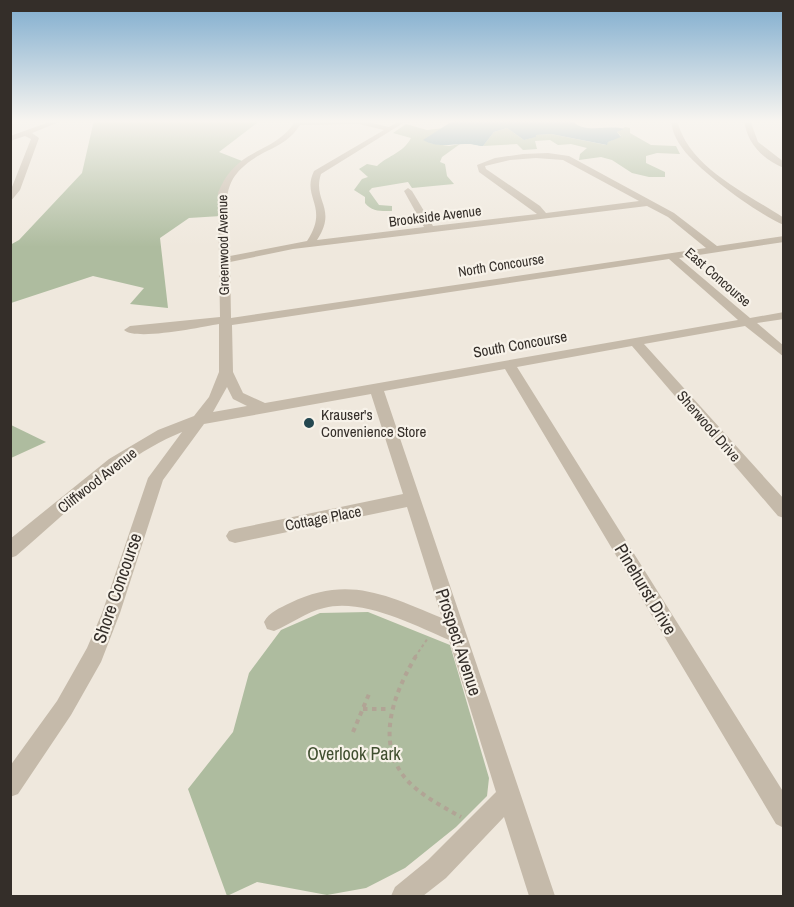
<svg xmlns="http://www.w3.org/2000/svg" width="794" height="907" viewBox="0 0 794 907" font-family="'Archivo Narrow',sans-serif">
<rect width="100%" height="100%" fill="#efe8dd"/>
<!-- green -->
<g fill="#aebc9f">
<path d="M94 120H261L219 152 242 161 220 192 221 216 189 218 160 238 168 308 130 304 144 288 93 276 11 303 10 245 19 240 82 173Z"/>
<path d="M406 124 427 130 444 128 433 134 430 143 449 146 460 144 442 157 440 162 445 164 447 176 454 184 412 188 408 182 372 188 369 191 379 205 392 206V211C381 211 372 212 365 203V197L354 190 362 179 368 177 359 169 367 164 377 166C389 155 403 153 411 138L393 133Z"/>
<path d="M625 127 630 128V133L651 145 676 146 680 154 657 153 646 156V163L665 172V177H649L632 173 612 160 601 157 579 160 580 154 587 148 571 144 558 145 550 140 535 141 537 149 523 150 517 144 483 146 494 132 507 128 524 140 535 137V135L551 134 606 145 608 142 621 136 617 132Z"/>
<path d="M10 425H11L46 442 11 458Z"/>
<path d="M368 612 450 645 489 778 487 796 456 827 405 868 366 888 327 895 257 882 227 896 188 789 233 732 249 673 281 630 320 613Z"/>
</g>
<!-- water -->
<path fill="#7fa1a8" d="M454 120H572C583 135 610 124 624 129L617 132 621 137 608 142 607 145 551 134 536 135V137L524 140 507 128 494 132 483 146C477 146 474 144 468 144 452 143 439 149 423 140Z"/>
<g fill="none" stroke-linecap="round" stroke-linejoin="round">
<!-- path-far1 -->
<path stroke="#b1a495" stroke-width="2" stroke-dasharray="3 3" stroke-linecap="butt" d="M415 657 428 638"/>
<!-- path -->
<g stroke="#b1a495" stroke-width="4" stroke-dasharray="4.5 4.5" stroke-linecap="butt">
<path d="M416 656C392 696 372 750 414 787 428 799 445 808 461 817"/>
<path d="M363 709H390"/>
<path d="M353 732 369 694"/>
</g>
<!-- minor -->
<g fill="#c5baaa" fill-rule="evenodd">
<path d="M55 120H64L32 133 39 138 20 190 10 202V192L31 139 25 136 10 141V136Z"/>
<path d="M296 120H359L389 127 401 120H408L321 174C312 201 338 208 317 240L424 227 404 191 408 188 412 191 433 226 537 214 479 172 477 165 495 158 523 154 548 153 569 156 674 213 717 246 784 236V242L679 258 750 318 784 312V319L757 323 784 346V357L745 326 644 344 784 499V518L778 516 632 346 517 367 784 793V828L776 824 505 369 384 391 555 896H529L504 817 446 878 423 896H391L395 887 428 860 496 792 449 640C414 625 362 598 324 608 306 612 291 624 274 631L267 629 264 622C269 612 280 608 290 603 348 575 386 595 442 618L407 507 235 543 229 541 226 536 229 531 235 529 403 494 371 394 204 424 163 480 120 613 101 662 71 715 18 794 10 797V766L57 701 87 648 102 613 148 478 182 432C118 458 68 512 16 556L10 558V539L109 459 158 430 194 416 209 397 219 372V324C201 327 136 341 124 330L130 326 220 317 218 193C237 145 274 156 296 120ZM359 124 384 130 314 171C301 198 330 206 307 241L230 256C229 205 212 179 267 151 280 145 292 138 300 125ZM536 158 563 160 639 201 546 213 540 206 486 169 485 166 510 160ZM647 206 668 217 706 248 231 318 230 262 293 249ZM669 259 738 320 265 403 243 393 233 372 232 325ZM227 387 233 399 247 406 213 412Z"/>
<path d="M671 120H677C688 167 746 193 784 218V225C759 215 699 171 683 149 676 140 672 131 671 120Z"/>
<path d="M744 120H750L758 142 784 162V168C762 159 747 143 744 120Z"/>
</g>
</g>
<!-- sky -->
<linearGradient id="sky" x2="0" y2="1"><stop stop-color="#7eacce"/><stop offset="0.49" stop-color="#f8f5f0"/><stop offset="1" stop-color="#f8f5f0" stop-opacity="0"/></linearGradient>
<rect width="794" height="247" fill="url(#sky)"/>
<!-- markers -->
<circle fill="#244750" stroke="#f7f2e9" stroke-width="2" cx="309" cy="423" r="6"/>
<g text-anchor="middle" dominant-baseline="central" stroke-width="4.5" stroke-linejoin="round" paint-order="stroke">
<!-- far-street labels -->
<g font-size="14" fill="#342e29" stroke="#f7f2e9">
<text transform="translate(435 216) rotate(-7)">Brookside Avenue</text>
<text transform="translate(223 245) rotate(-91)">Greenwood Avenue</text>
<text transform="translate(501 265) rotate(-9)">North Concourse</text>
<text transform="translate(718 277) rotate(41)">East Concourse</text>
</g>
<!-- street labels -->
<g font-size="15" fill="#342e29" stroke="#f7f2e9">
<text transform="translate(520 344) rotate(-10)">South Concourse</text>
<text transform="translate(709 426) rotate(49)">Sherwood Drive</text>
<text transform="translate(97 480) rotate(-38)">Cliffwood Avenue</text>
<text transform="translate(323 518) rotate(-11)">Cottage Place</text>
</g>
<!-- poi labels -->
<g font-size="15" fill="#342e29" stroke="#f7f2e9" text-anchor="start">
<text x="321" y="414">Krauser's<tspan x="321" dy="17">Convenience Store</tspan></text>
</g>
<!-- near-street labels -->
<g font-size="18" fill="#342e29" stroke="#f7f2e9">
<text transform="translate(117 588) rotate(-71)">Shore Concourse</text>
<text transform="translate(646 589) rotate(59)">Pinehurst Drive</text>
<text transform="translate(459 642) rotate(72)">Prospect Avenue</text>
</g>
<!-- near-park labels -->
<g font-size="18" fill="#404f30" stroke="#f7f2e9">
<text x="354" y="753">Overlook Park</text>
</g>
</g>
<!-- border -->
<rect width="794" height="907" fill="none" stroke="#342e29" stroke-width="24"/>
</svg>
